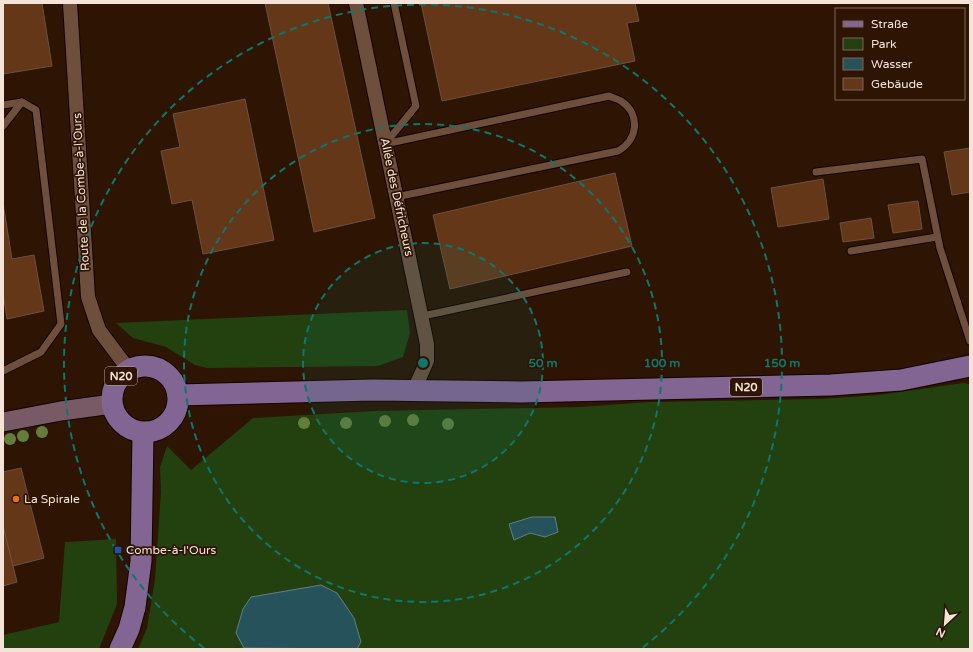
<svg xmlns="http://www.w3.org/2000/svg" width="973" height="652" viewBox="0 0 973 652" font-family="'Varela Round',sans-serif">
<rect width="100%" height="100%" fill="#2d1403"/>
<!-- green -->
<g fill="#23410f">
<path d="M407 310 410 333 403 357 378 366 207 368 195 365 166 347 133 338 116 323Z"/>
<path d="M963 383 970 384V649H138L147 628 155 579 161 492 160 467 167 446 191 470 253 418 375 411 580 407 650 402 820 399 878 395Z"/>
<path d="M116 539 117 604 99 649H3V635L59 622 65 542Z"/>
</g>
<!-- water -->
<g fill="#26535b" stroke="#647e80">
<path d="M532 517H555L558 532 545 537 530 533 514 540 509 524Z"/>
<path d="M321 585 337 593 354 618 361 642 357 649 244 648 236 633 243 609 251 597Z"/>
</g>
<!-- building -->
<g fill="#633718" stroke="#6e503d">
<path d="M3 3H42L52 66 3 74Z"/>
<path d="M265 3H328L375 218 314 232Z"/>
<path d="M421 3H635L639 21 627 23 635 61 442 101Z"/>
<path d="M245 99 274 240 203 254 192 200 172 204 161 151 180 147 173 114Z"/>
<path d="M970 148V192L952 195 944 152Z"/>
<path d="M615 173 632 246 450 289 433 215Z"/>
<path d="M823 179 829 219 778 227 771 188Z"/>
<path d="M918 201 922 229 893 233 888 205Z"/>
<path d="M3 203 12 259 34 255 44 311 7 319 3 293Z"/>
<path d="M871 218 874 238 843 242 840 223Z"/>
<path d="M21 468 44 558 13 566 3 526V472Z"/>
<path d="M3 526 17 582 3 586Z"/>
</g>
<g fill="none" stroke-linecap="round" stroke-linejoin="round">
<!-- service casing -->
<g stroke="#140100" stroke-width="9">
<g id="service">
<path d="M3 105 22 102 36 110 61 324 41 352 3 371"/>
<path d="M3 126 22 102"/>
<path d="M385 144 609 96C613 98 618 99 621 101 641 114 638 140 618 151L396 197"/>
<path d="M385 144 416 106 394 3"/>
<path d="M816 172 922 159 940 248 970 341"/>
<path d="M851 251 937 237"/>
<path d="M423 316 627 272"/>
</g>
</g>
<!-- minor casing -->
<g stroke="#140100" stroke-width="16">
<g id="minor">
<path d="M70 3 88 297 99 330 129 370"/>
<path d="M356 3 427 344V361L414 390"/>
</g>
</g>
<!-- secondary casing -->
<g stroke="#140100" stroke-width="21">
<path id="secondary" d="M3 422 61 411 112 404"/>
</g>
<!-- primary casing -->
<g stroke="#140100" stroke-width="23">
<g id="primary">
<circle cx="145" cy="399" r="33"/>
<path d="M178 395 373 390 521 392 831 385 901 380 970 366"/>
<path d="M120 649 129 629 135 607 141 561 143 433"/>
</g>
</g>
<!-- service -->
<use href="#service" stroke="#6d4f3c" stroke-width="7"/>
<!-- minor -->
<use href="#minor" stroke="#6d4f3c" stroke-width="14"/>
<!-- secondary -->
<use href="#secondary" stroke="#785a67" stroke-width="19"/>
<!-- primary -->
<use href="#primary" stroke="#826592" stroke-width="21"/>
</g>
<!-- trees -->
<g fill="#637e3b">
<circle cx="413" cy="420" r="6"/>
<circle cx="385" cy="421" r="6"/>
<circle cx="304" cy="423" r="6"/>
<circle cx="346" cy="423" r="6"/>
<circle cx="448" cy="424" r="6"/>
<circle cx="42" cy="432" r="6"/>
<circle cx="23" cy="436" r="6"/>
<circle cx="10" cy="439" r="6"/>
</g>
<!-- distance rings -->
<circle cx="423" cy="363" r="120" fill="#0f766e" fill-opacity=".12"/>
<g fill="none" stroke="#0f766e" stroke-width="2" stroke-dasharray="7 5">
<circle cx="423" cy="363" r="120"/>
<circle cx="423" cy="363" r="239"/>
<path d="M204 648A359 359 0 1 1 642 648"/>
</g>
<!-- markers -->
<circle fill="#e8710a" stroke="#2d1403" stroke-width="1.5" cx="16" cy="499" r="4"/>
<rect fill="#1a4fb4" stroke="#2d1403" stroke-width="1.5" x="114" y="546" width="8" height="8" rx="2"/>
<g text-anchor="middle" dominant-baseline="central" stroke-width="3.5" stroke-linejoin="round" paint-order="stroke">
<!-- shield labels -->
<g fill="#2d1403" stroke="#baa598" stroke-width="1">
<rect x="105" y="367" width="32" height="18" rx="3"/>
<rect x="730" y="378" width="32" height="18" rx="3"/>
</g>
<g font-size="11" font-weight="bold" fill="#f6e3d8">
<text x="121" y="376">N20</text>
<text x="746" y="387">N20</text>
</g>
<!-- street labels -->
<g font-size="12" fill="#f6e3d8" stroke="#2d1403">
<text transform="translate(81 192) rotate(-93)">Route de la Combe-à-l'Ours</text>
<text transform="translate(397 197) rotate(78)">Allée des Défricheurs</text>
</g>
<!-- poi labels -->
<g font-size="12" fill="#f6e3d8" stroke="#2d1403" text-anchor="start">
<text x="24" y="499">La Spirale</text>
<text x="126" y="550">Combe-à-l'Ours</text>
</g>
</g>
<circle cx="423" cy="363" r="6" fill="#0f766e" stroke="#2d1403" stroke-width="2"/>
<g font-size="12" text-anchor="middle" font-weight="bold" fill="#0f766e" stroke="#2d1403" stroke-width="3.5" stroke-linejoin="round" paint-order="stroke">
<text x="543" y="367">50 m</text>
<text x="662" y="367">100 m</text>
<text x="782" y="367">150 m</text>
</g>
<!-- border -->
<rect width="973" height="652" fill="none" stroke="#f6e3d8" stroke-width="8"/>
<!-- legend -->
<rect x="835" y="8" width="130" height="92" fill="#2d1403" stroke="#7d6758"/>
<rect x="843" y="21" width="20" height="6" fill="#826592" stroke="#7d6758"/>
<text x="871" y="28" font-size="12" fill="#f6e3d8">Straße</text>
<rect x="843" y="38" width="20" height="12" fill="#23410f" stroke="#7d6758"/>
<text x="871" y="48" font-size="12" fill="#f6e3d8">Park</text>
<rect x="843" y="58" width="20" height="12" fill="#26535b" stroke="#7d6758"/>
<text x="871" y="68" font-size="12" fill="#f6e3d8">Wasser</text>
<rect x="843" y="78" width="20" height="12" fill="#633718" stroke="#7d6758"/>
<text x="871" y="88" font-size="12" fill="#f6e3d8">Gebäude</text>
<!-- north arrow -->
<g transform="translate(945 624) rotate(206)" stroke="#2d1403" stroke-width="3" paint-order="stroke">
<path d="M0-3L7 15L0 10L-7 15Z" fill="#f6e3d8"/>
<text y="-6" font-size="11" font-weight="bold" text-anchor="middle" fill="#f6e3d8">N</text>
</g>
</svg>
